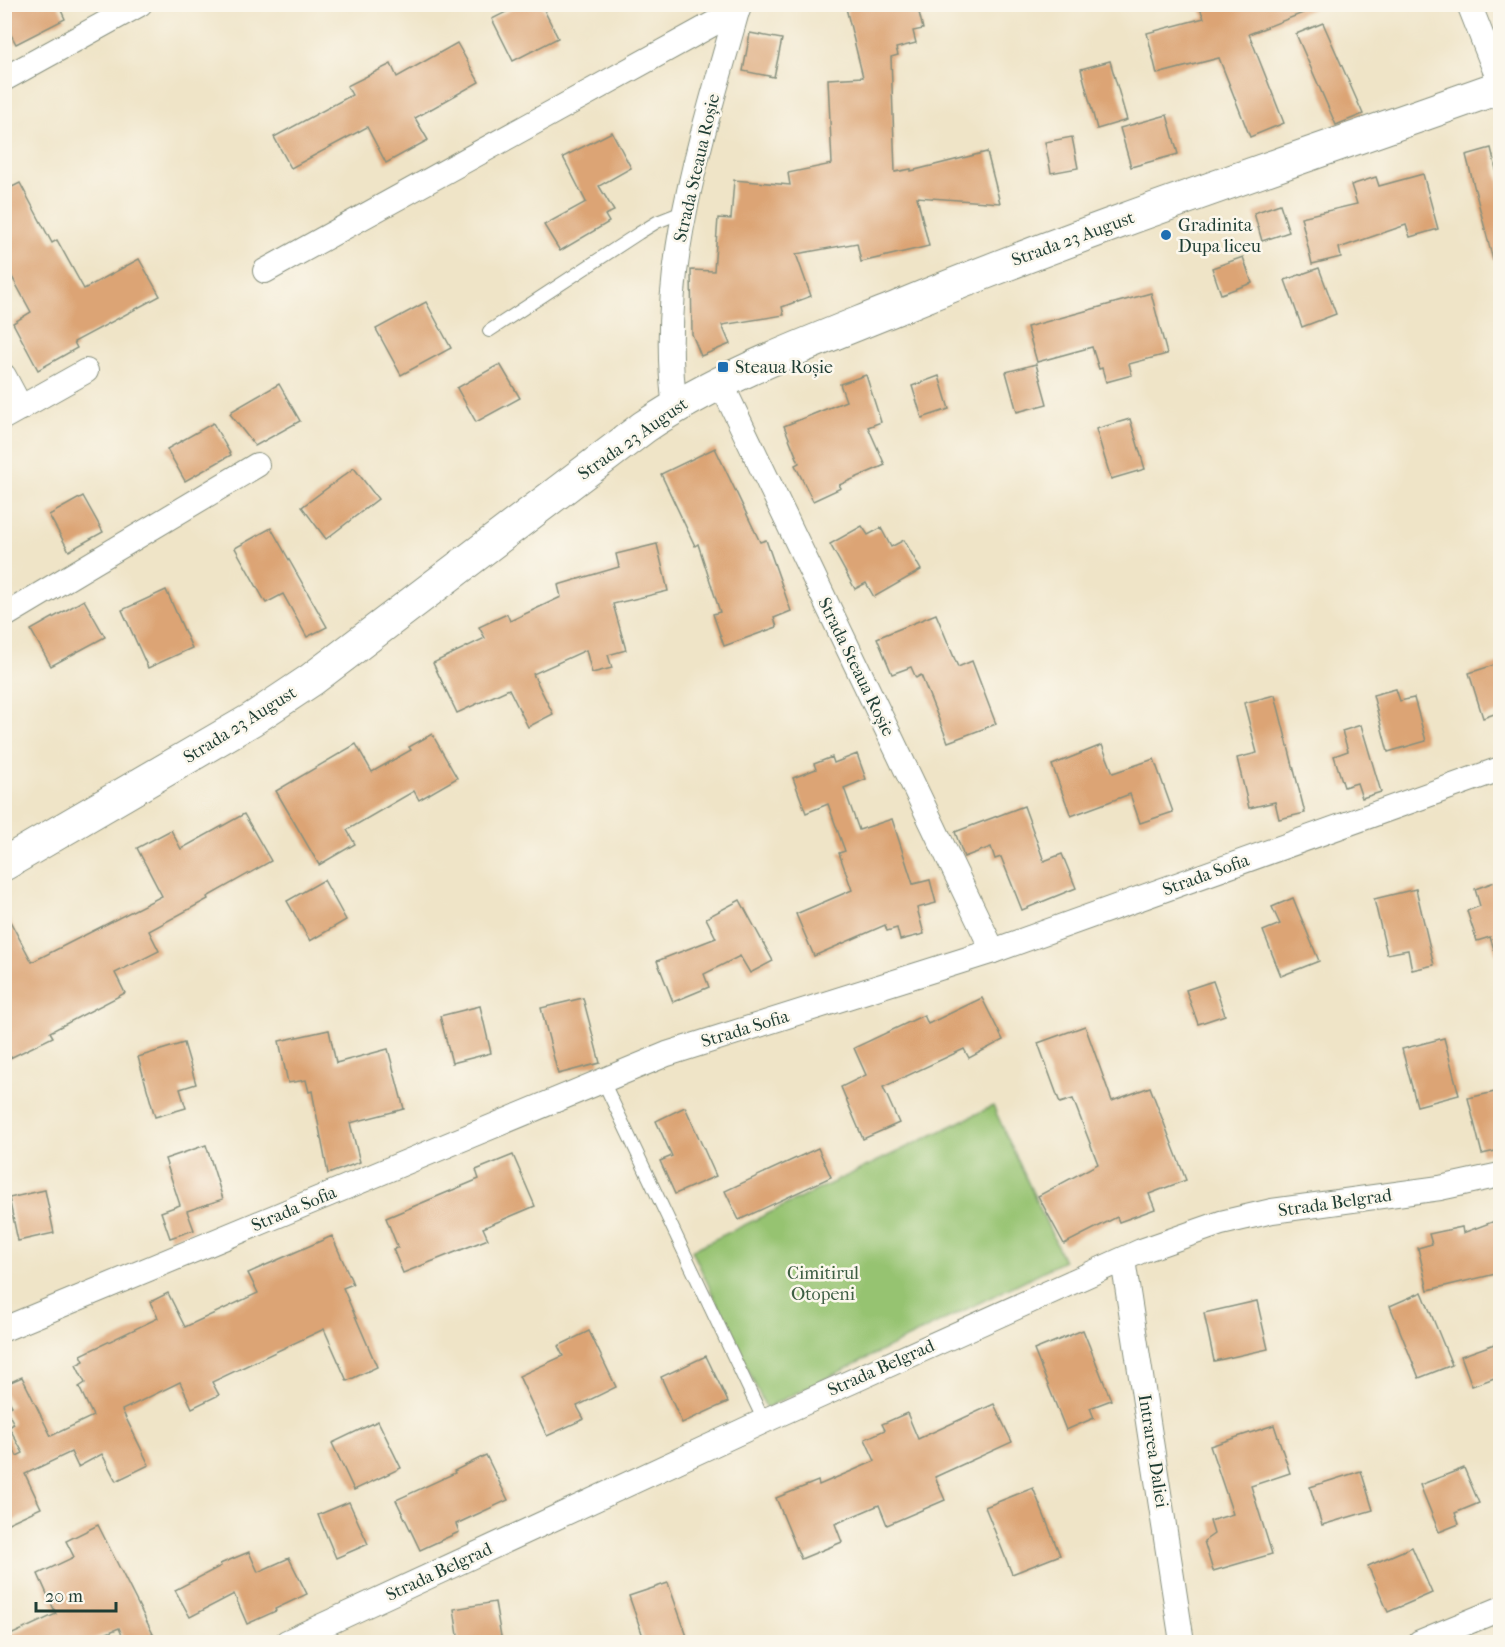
<svg xmlns="http://www.w3.org/2000/svg" width="1505" height="1647" viewBox="0 0 1505 1647" font-family="'IM FELL French Canon',serif">
<rect width="100%" height="100%" fill="#fbf7ec"/>
<filter id="ink" filterUnits="userSpaceOnUse"><feTurbulence type="fractalNoise" baseFrequency=".0167" numOctaves="2"/><feDisplacementMap in="SourceGraphic" scale="12" xChannelSelector="R" yChannelSelector="G"/><feConvolveMatrix kernelMatrix="1 2 1 2 8 2 1 2 1" color-interpolation-filters="sRGB"/></filter>
<filter id="wash" filterUnits="userSpaceOnUse"><feTurbulence type="fractalNoise" baseFrequency=".008" numOctaves="4" result="noise"/><feDisplacementMap in="SourceGraphic" scale="24" xChannelSelector="R" yChannelSelector="G"/><feGaussianBlur stdDeviation="1.35" result="paint"/><feColorMatrix in="noise" values="0 0 0 0 0 0 0 0 0 0 0 0 0 0 0 0 0 1.4 0 .05"/><feComposite in="paint" operator="in"/></filter>
<g filter="url(#wash)">
<rect width="100%" height="100%" fill="#efe4c7"/>
<!-- green -->
<path fill="#96c371" stroke="#5a8052" stroke-width="1.5" d="M993 1106 1064 1261 766 1408 692 1250Z"/>
<g id="blocks">
<!-- building -->
<g fill="#dca475">
<path d="M4 4H58L65 19 16 44 4 22Z"/>
<path d="M522 4H541L558 38 513 61 492 19Z"/>
<path d="M845 4H917L923 29 913 31 916 43 896 48 898 55 891 57 895 172 911 169V171L987 152 1000 203 917 197 929 246 861 262 857 243 796 254 811 296 782 307 784 315 722 325 730 344 701 356 692 334 691 270 714 271 718 218 731 219 734 180 790 185 788 173 832 164 828 79 863 77Z"/>
<path d="M1198 4H1321V6L1249 34 1284 123 1250 137 1219 58 1157 74 1147 33 1204 18Z"/>
<path d="M1323 23 1363 114 1336 125 1296 34Z"/>
<path d="M750 33 782 39 774 77 743 71Z"/>
<path d="M457 43 479 82 415 118 428 140 386 163 367 127 291 168 274 137 352 95 347 86 391 64 397 77Z"/>
<path d="M1110 61 1127 120 1097 129 1081 69Z"/>
<path d="M1167 115 1178 154 1131 167 1120 128Z"/>
<path d="M612 132 631 168 599 186 614 211 605 215 609 222 560 251 544 225 586 202 563 157Z"/>
<path d="M1072 137 1078 168 1051 173 1045 142Z"/>
<path d="M1491 148 1500 186V260H1493L1466 155Z"/>
<path d="M1423 174 1438 229 1410 237 1406 225 1339 248 1341 257 1312 264 1301 217 1357 204 1351 185 1376 177 1379 186Z"/>
<path d="M20 183 52 243 57 240 84 289 139 259 160 296 74 342 77 348 38 370 13 323 31 312 4 262V191Z"/>
<path d="M1280 204 1289 232 1262 241 1254 213Z"/>
<path d="M1243 257 1252 283 1221 294 1212 268Z"/>
<path d="M1319 268 1336 314 1302 327 1285 280Z"/>
<path d="M1151 293 1167 354 1129 364 1132 375 1106 382 1102 368 1099 369 1092 347 1037 362 1027 327Z"/>
<path d="M426 302 451 348 401 375 376 329Z"/>
<path d="M500 364 520 398 476 422 457 388Z"/>
<path d="M1036 364 1047 404 1017 412 1006 372Z"/>
<path d="M866 375 881 422 868 427 885 465 839 485 841 488 813 501 795 465 799 463 784 426 846 401 840 384Z"/>
<path d="M939 376 949 409 922 418 912 386Z"/>
<path d="M279 384 300 421 255 446 230 414 232 411Z"/>
<path d="M1130 419 1145 469 1111 479 1096 429Z"/>
<path d="M213 423 231 455 185 481 167 449Z"/>
<path d="M715 448 760 542 766 540 791 611 774 618 777 627 724 646 713 614 720 612 698 544 695 546 661 474Z"/>
<path d="M354 468 378 499 326 539 302 507Z"/>
<path d="M83 496 103 532 69 551 49 515Z"/>
<path d="M862 526 868 535 881 528 891 547 904 540 921 570 874 597 866 583 855 589 830 544Z"/>
<path d="M271 528 327 627 307 637 283 594 266 603 235 548Z"/>
<path d="M657 544 668 591 613 604 626 650 608 655 612 668 592 673 586 650 533 674 553 714 528 727 509 689 457 713 433 663 485 638 479 627 507 614 510 621 561 597 558 585 619 567 616 554Z"/>
<path d="M166 590 192 648 148 668 122 610Z"/>
<path d="M84 600 105 637 51 666 31 630Z"/>
<path d="M936 614 958 667 972 661 996 724 948 742 921 675 916 678 911 667 892 674 877 638Z"/>
<path d="M1500 663V712L1483 718 1469 673Z"/>
<path d="M1396 689 1400 701 1414 698 1426 741 1388 752 1373 695Z"/>
<path d="M1275 695 1305 813 1279 819 1275 802 1249 808 1237 758 1257 753 1244 703Z"/>
<path d="M1361 725 1381 792 1362 798 1357 783 1344 787 1334 756 1348 751 1342 731Z"/>
<path d="M432 734 457 778 419 800 414 791 347 830 355 844 319 865 276 791 356 744 372 772 411 750 409 747Z"/>
<path d="M1102 745 1113 773 1154 759 1173 812 1140 823 1130 794 1071 816 1052 765Z"/>
<path d="M857 754 866 779 844 788 859 830 892 819 913 884 930 880 936 903 917 908 924 934 900 940 897 928 887 931 885 925 814 956 796 914 852 890 839 853 845 851 828 804 806 813 793 778 816 769 814 764 832 757 834 763Z"/>
<path d="M1024 806 1044 861 1062 854 1076 888 1022 910 1001 857 995 859 991 847 964 857 955 832Z"/>
<path d="M244 814 271 861 207 897 208 899 149 931 159 951 115 973 125 993 50 1032 53 1037 4 1061V910L32 962 162 896 137 848 171 830 181 849Z"/>
<path d="M324 880 346 920 310 941 287 901Z"/>
<path d="M1500 880V954L1496 955 1490 937 1477 941 1467 911 1480 906 1475 889Z"/>
<path d="M1416 889 1434 965 1412 970 1408 950 1387 954 1374 899Z"/>
<path d="M1293 898 1319 961 1281 976 1263 931 1280 924 1272 907Z"/>
<path d="M740 900 773 961 750 973 740 956 704 974 709 987 673 1002 657 961 716 938 706 918Z"/>
<path d="M1213 981 1225 1015 1198 1024 1186 990Z"/>
<path d="M583 998 600 1063 558 1074 541 1008Z"/>
<path d="M982 998 1003 1040 969 1058 964 1049 883 1087 899 1123 863 1139 841 1087 866 1075 854 1048 924 1015 928 1024Z"/>
<path d="M480 1006 491 1053 452 1063 440 1016Z"/>
<path d="M1085 1026 1112 1101 1150 1087 1186 1180 1149 1194 1155 1209 1119 1222 1117 1217 1064 1244 1038 1196 1098 1164 1073 1099 1060 1103 1038 1043Z"/>
<path d="M329 1030 336 1063 388 1049 404 1109 350 1123 360 1162 328 1174 312 1091 309 1092 306 1080 288 1083 279 1041Z"/>
<path d="M1444 1038 1459 1095 1417 1106 1402 1049Z"/>
<path d="M184 1043 196 1084 180 1089 186 1108 155 1117 138 1057Z"/>
<path d="M1495 1092 1500 1115V1150L1482 1154 1468 1098Z"/>
<path d="M685 1107 716 1176 675 1194 660 1161 672 1156 656 1121Z"/>
<path d="M206 1145 223 1199 187 1211 194 1230 170 1238 161 1212 180 1205 165 1159Z"/>
<path d="M818 1148 831 1177 739 1220 725 1191Z"/>
<path d="M513 1155 535 1206 483 1228 488 1239 403 1273 393 1249 398 1248 386 1218 479 1179 476 1170Z"/>
<path d="M45 1190 54 1233 18 1241 9 1198Z"/>
<path d="M1500 1219V1273L1428 1290 1418 1248 1432 1244 1429 1234 1462 1227 1463 1233Z"/>
<path d="M332 1236 353 1284 343 1288 377 1367 347 1381 324 1329 212 1382 219 1395 192 1408 180 1382 122 1410 149 1465 116 1481 102 1454 78 1467 71 1452 25 1474 41 1508 4 1525V1429L17 1456 23 1453 9 1427 14 1424 6 1409 12 1406 4 1392V1385L22 1377 51 1436 93 1416 79 1387 85 1383 76 1365 84 1361 81 1355 158 1318 150 1302 168 1293 185 1327 258 1293 248 1273Z"/>
<path d="M1422 1292 1452 1365 1419 1378 1390 1306Z"/>
<path d="M1257 1301 1268 1349 1214 1361 1204 1313Z"/>
<path d="M1083 1330 1111 1400 1090 1408 1094 1418 1066 1430 1034 1350Z"/>
<path d="M589 1331 616 1387 577 1406 584 1419 547 1436 519 1376 563 1356 558 1346Z"/>
<path d="M1500 1342V1376L1472 1386 1461 1356Z"/>
<path d="M706 1356 728 1402 682 1423 661 1377Z"/>
<path d="M994 1404 1012 1442 935 1477 945 1500 887 1525 879 1505 835 1524 842 1542 801 1559 776 1498 818 1481 819 1485 875 1461 865 1439 885 1430 882 1424 907 1413 918 1439Z"/>
<path d="M378 1421 401 1468 354 1490 332 1443Z"/>
<path d="M1274 1425 1290 1473 1251 1486 1272 1554 1213 1571 1204 1541 1214 1534 1210 1521 1233 1514 1210 1446Z"/>
<path d="M486 1455 508 1500 456 1524 459 1532 420 1550 396 1500 455 1473 454 1471Z"/>
<path d="M1464 1468 1479 1503 1455 1513 1459 1524 1439 1532 1420 1485Z"/>
<path d="M1361 1471 1373 1510 1322 1525 1310 1487Z"/>
<path d="M1033 1488 1060 1555 1012 1574 985 1507Z"/>
<path d="M349 1502 368 1544 336 1558 318 1515Z"/>
<path d="M98 1525 157 1642H125L119 1628 86 1642H4V1638L56 1614 38 1574 74 1557 66 1541Z"/>
<path d="M1412 1547 1432 1593 1388 1612 1368 1566Z"/>
<path d="M249 1552 258 1572 289 1558 307 1594 275 1609 276 1611 247 1624 234 1594 190 1617 175 1590 221 1566 220 1564Z"/>
<path d="M668 1583 689 1642H645L629 1596Z"/>
<path d="M495 1602 502 1642H459L454 1609Z"/>
</g>
</g>
</g>
<g filter="url(#ink)">
<use href="#blocks" fill-opacity="0" stroke="#87907e" stroke-width="1.5"/>
<g fill="none" stroke-linecap="round" stroke-linejoin="round">
<!-- service casing -->
<g stroke="#87907e" stroke-width="14">
<g id="service">
<path d="M489 331 639 233 657 222 685 211"/>
<path d="M602 1079 764 1421"/>
</g>
</g>
<!-- minor casing -->
<g stroke="#87907e" stroke-width="26">
<g id="minor">
<path d="M1469 4 1500 83"/>
<path d="M4 79 140 4"/>
<path d="M265 271 738 10"/>
<path d="M4 376 21 408"/>
<path d="M721 383 993 951"/>
<path d="M675 407C656 270 703 135 739 4"/>
<path d="M4 417 86 371"/>
<path d="M4 616 257 465"/>
<path d="M1123 1260 1182 1642"/>
<path d="M4 1329 667 1054 993 951 1500 769"/>
<path d="M287 1642 764 1421 1141 1251 1221 1223 1272 1211 1440 1188 1500 1175"/>
<path d="M1420 1642 1500 1609"/>
</g>
</g>
<!-- secondary casing -->
<g stroke="#87907e" stroke-width="35">
<path id="secondary" d="M4 864 251 720 311 680 644 427C721 375 813 342 899 307 1097 225 1299 159 1500 87"/>
</g>
<!-- service -->
<use href="#service" stroke="#fff" stroke-width="12"/>
<!-- minor -->
<use href="#minor" stroke="#fff" stroke-width="24"/>
<!-- secondary -->
<use href="#secondary" stroke="#fff" stroke-width="33"/>
</g>
</g>
<!-- markers -->
<g fill="#1f6fb2" stroke="#fbf7ec" stroke-width="2">
<circle cx="1166" cy="235" r="6"/>
<rect x="717" y="361" width="12" height="12" rx="3"/>
</g>
<g text-anchor="middle" dominant-baseline="central" stroke-width="5" stroke-linejoin="round" paint-order="stroke">
<!-- street labels -->
<g font-size="18" fill="#1f3d34" stroke="#fbf7ec">
<text transform="translate(697 168) rotate(-77)">Strada Steaua Roșie</text>
<text transform="translate(1073 239) rotate(-20)">Strada 23 August</text>
<text transform="translate(633 439) rotate(-35)">Strada 23 August</text>
<text transform="translate(856 667) rotate(64)">Strada Steaua Roșie</text>
<text transform="translate(240 725) rotate(-32)">Strada 23 August</text>
<text transform="translate(1206 875) rotate(-20)">Strada Sofia</text>
<text transform="translate(745 1029) rotate(-17)">Strada Sofia</text>
<text transform="translate(1335 1203) rotate(-8)">Strada Belgrad</text>
<text transform="translate(294 1209) rotate(-23)">Strada Sofia</text>
<text transform="translate(881 1368) rotate(-24)">Strada Belgrad</text>
<text transform="translate(1153 1451) rotate(81)">Intrarea Daliei</text>
<text transform="translate(439 1572) rotate(-25)">Strada Belgrad</text>
</g>
<!-- poi labels -->
<g font-size="18" fill="#1f3d34" stroke="#fbf7ec" text-anchor="start">
<text x="1178" y="225">Gradinita<tspan x="1178" dy="21">Dupa liceu</tspan></text>
<text x="735" y="367">Steaua Roșie</text>
</g>
<!-- park labels -->
<g font-size="18" fill="#3d5e43" stroke="#fbf7ec">
<text x="823" y="1273">Cimitirul<tspan x="823" dy="21">Otopeni</tspan></text>
</g>
</g>
<!-- margin -->
<rect width="1505" height="1647" fill="none" stroke="#fbf7ec" stroke-width="24"/>
<!-- scale -->
<path d="M36 1602v9h80v-9" fill="none" stroke="#1f3d34" stroke-width="3"/>
<text x="45" y="1602" font-size="18" fill="#1f3d34" stroke="#fbf7ec" stroke-width="4.5" paint-order="stroke">20 m</text>
</svg>
